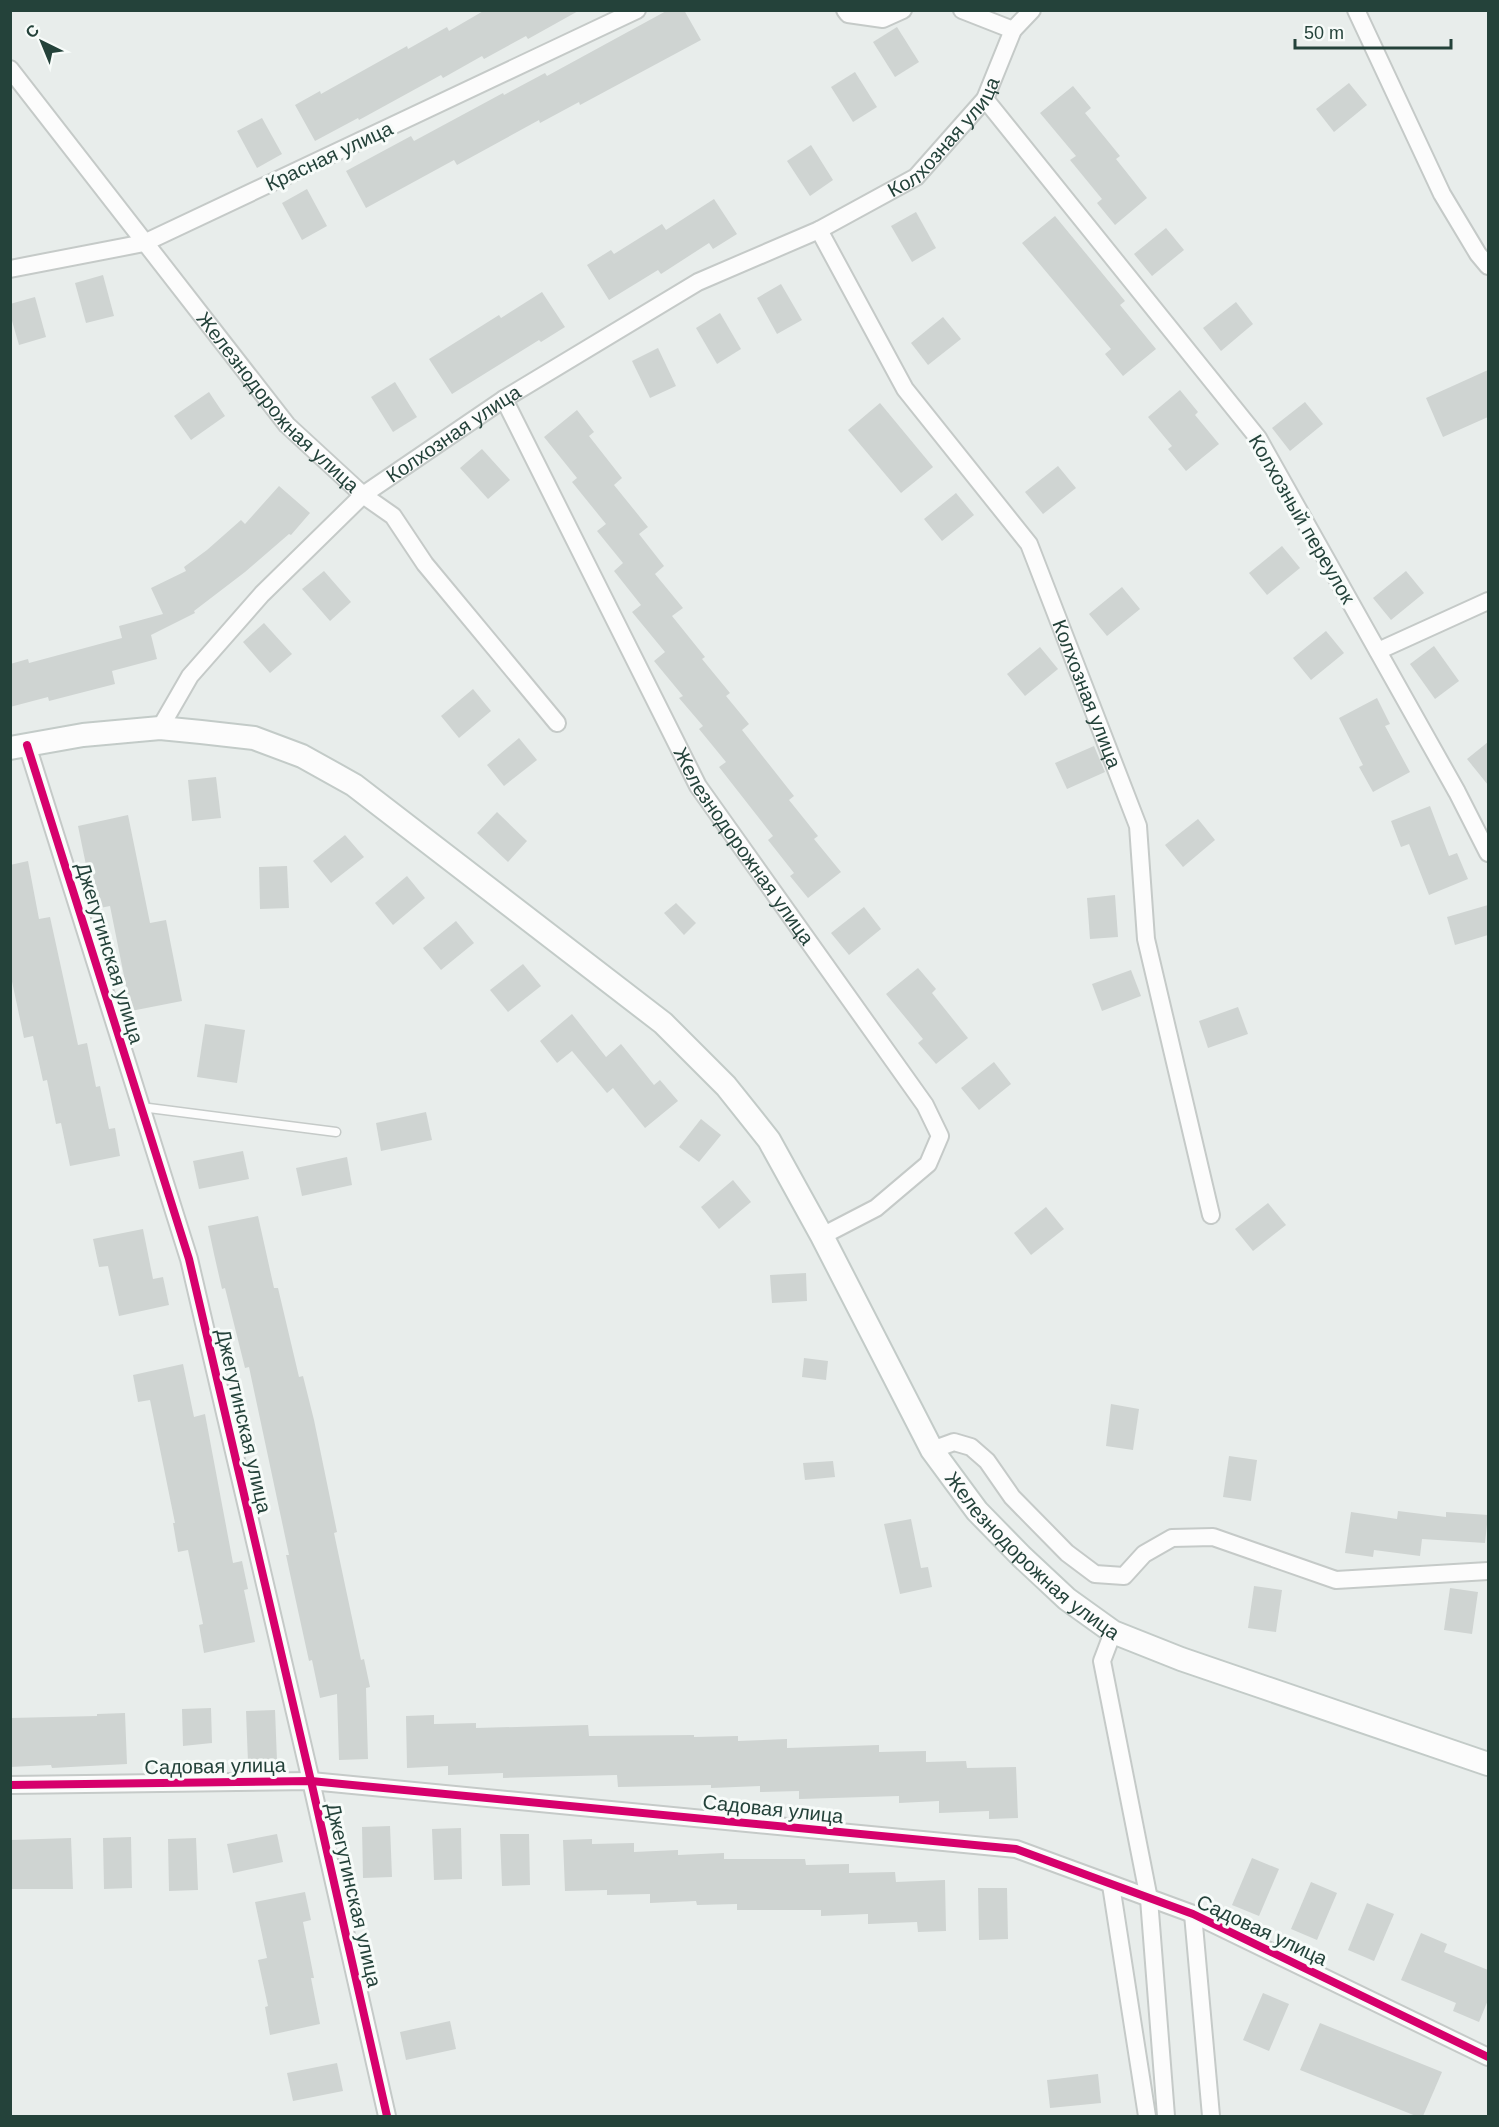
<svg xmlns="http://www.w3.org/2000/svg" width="1499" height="2127" viewBox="0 0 1499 2127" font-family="Helvetica,sans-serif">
<rect width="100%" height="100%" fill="#e8edeb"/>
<!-- building -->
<g fill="#cfd4d2">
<path d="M485 10H580L528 39 526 36 484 59 482 56 443 78 441 75 359 120 358 118 315 141 295 105 320 91 321 94 407 46 408 49 447 27 449 31Z"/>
<path d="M668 10H684L701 40 580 105 579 102 540 123 539 120 457 165 454 160 366 208 346 171 411 136 414 141 503 93 504 95 545 73 547 76Z"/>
<path d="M897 27 919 62 895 77 873 42Z"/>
<path d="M855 72 877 107 853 122 831 87Z"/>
<path d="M1349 83 1367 105 1334 132 1316 109Z"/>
<path d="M1073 86 1091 108 1085 113 1120 156 1116 159 1147 198 1115 225 1097 203 1102 199 1070 160 1076 156 1040 113Z"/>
<path d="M262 118 282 154 257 168 237 131Z"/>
<path d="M811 145 833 180 810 196 787 161Z"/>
<path d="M307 189 327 226 302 240 282 203Z"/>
<path d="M714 199 737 234 713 249 709 243 661 274 658 270 609 300 587 265 611 250 614 254 662 224 666 230Z"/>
<path d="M916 212 936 248 912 262 891 226Z"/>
<path d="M1055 216 1125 301 1120 305 1156 349 1123 376 1105 354 1111 349 1022 243Z"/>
<path d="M1166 228 1184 250 1152 276 1134 254Z"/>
<path d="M103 275 114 316 86 323 75 283Z"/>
<path d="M781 284 802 320 777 334 757 298Z"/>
<path d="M542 292 565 327 541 342 539 340 452 394 429 359 499 315 501 318Z"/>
<path d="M35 297 46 337 19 345 10 314V304Z"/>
<path d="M1236 302 1253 324 1221 351 1203 328Z"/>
<path d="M720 313 741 349 717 364 696 328Z"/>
<path d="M943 317 961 339 928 365 911 343Z"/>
<path d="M658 348 676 386 650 398 632 361Z"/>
<path d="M1488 370V417L1443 437 1426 398Z"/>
<path d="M395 382 417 417 393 432 371 397Z"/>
<path d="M1180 390 1198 412 1195 415 1219 444 1186 471 1168 449 1172 446 1148 417Z"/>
<path d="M209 392 225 416 191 440 174 416Z"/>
<path d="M1305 402 1323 424 1290 451 1272 428Z"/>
<path d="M880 403 933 467 901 493 848 430Z"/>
<path d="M577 410 594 432 589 436 622 478 614 485 648 527 639 534 664 566 655 574 683 608 672 616 705 657 702 659 730 693 726 696 749 724 742 730 794 796 789 800 818 836 814 839 841 872 808 898 790 876 794 873 768 840 773 836 719 767 726 762 699 729 703 726 679 698 683 696 654 661 665 652 632 612 641 605 614 571 623 563 597 531 606 524 572 482 577 478 544 437Z"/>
<path d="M482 449 510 480 488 499 460 468Z"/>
<path d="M1058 466 1076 488 1043 514 1025 492Z"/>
<path d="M279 486 310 513 291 535 289 534 245 572 194 611 195 613 151 635 157 659 112 671 115 684 49 701 48 697 10 707V664L28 659 29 663 122 638 119 626 163 614 151 588 186 571 184 567 207 550 241 520 245 524Z"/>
<path d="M956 493 974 515 942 541 924 519Z"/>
<path d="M1282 546 1300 568 1267 595 1249 573Z"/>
<path d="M324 571 351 602 330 621 302 589Z"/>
<path d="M1406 571 1424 593 1391 620 1373 598Z"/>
<path d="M1122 587 1140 609 1107 636 1089 614Z"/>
<path d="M264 623 292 654 270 673 243 642Z"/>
<path d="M1326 631 1344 653 1311 680 1293 658Z"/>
<path d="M1434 646 1459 681 1435 699 1410 664Z"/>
<path d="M1040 647 1058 669 1025 696 1007 674Z"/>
<path d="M473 689 491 711 459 738 441 716Z"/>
<path d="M1377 698 1390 724 1385 726 1410 772 1373 792 1359 767 1363 765 1339 718Z"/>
<path d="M519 738 537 760 504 786 487 765Z"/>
<path d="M1488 742V785L1467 759Z"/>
<path d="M1094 746 1105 772 1067 789 1055 763Z"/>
<path d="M216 777 221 818 192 821 188 780Z"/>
<path d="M1430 806 1449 856 1457 853 1468 879 1429 895 1409 844 1401 847 1391 821Z"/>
<path d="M497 812 527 841 508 862 477 833Z"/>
<path d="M128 815 150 923 166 920 182 1001 131 1011 110 906 95 909 78 826Z"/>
<path d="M1198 819 1215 840 1183 867 1165 845Z"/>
<path d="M345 835 364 857 331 883 313 861Z"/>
<path d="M28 861 39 919 50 917 78 1045 87 1043 96 1087 100 1086 109 1129 115 1128 120 1156 70 1166 61 1123 56 1124 47 1080 43 1081 33 1036 24 1038 10 972V865Z"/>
<path d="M287 866 289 908 260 909 259 867Z"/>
<path d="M407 876 425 898 393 925 375 903Z"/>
<path d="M1115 895 1118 937 1090 939 1087 898Z"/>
<path d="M676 903 696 923 684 935 664 913Z"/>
<path d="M1488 905V935L1455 945 1447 917Z"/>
<path d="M864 907 881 929 849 955 831 933Z"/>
<path d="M456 921 474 943 441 970 423 948Z"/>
<path d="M523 964 541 986 508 1012 490 990Z"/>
<path d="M918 968 936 989 932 993 968 1038 936 1064 918 1043 923 1039 886 994Z"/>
<path d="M1131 970 1141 996 1102 1011 1092 984Z"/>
<path d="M1238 1007 1248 1034 1208 1048 1199 1021Z"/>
<path d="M572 1014 606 1057 621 1044 654 1085 660 1080 678 1101 645 1128 613 1088 607 1093 572 1051 557 1063 540 1041Z"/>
<path d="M205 1024 245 1030 237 1083 197 1077Z"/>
<path d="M994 1062 1011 1084 979 1110 961 1088Z"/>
<path d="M426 1112 432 1140 381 1151 376 1123Z"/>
<path d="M701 1119 721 1135 699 1162 679 1147Z"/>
<path d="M243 1151 249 1179 199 1189 193 1161Z"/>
<path d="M347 1157 352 1185 302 1196 296 1168Z"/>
<path d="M733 1180 751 1202 719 1229 701 1207Z"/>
<path d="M1268 1203 1286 1225 1253 1251 1235 1229Z"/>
<path d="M1046 1207 1064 1229 1031 1255 1014 1233Z"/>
<path d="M258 1216 274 1288H278L299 1377 303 1376 314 1420 337 1532 334 1533 345 1585 361 1660 364 1659 370 1687 366 1688 368 1759 339 1760 337 1694 320 1698 312 1660 309 1661 292 1583 286 1555H289L249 1367 245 1368 225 1288 222 1289 214 1254 208 1226Z"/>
<path d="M143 1229 153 1279 163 1277 169 1305 119 1316 108 1266 99 1267 93 1239Z"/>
<path d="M806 1273 807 1301 772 1303 770 1275Z"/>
<path d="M804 1358 828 1361 826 1380 802 1377Z"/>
<path d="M183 1364 194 1417 205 1414 233 1563 242 1561 248 1589 244 1590 255 1642 204 1653 199 1625 203 1624 188 1550 178 1552 173 1523H175L150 1400 138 1402 133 1375Z"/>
<path d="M1111 1404 1139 1409 1133 1450 1106 1446Z"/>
<path d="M1229 1456 1257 1460 1251 1501 1223 1497Z"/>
<path d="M833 1461 835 1477 805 1480 803 1463Z"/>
<path d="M1398 1511 1446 1517V1512L1488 1515 1485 1543 1422 1539 1420 1556 1374 1550 1373 1557 1345 1553 1351 1512 1397 1519Z"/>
<path d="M911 1519 921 1568 928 1567 932 1587 900 1594 884 1524Z"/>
<path d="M1254 1586 1282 1590 1276 1632 1248 1628Z"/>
<path d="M1450 1588 1478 1592 1472 1634 1444 1630Z"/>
<path d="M211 1708 212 1743 183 1746 182 1709Z"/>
<path d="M275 1710 277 1761 248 1762 246 1711Z"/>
<path d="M125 1713 127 1764 52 1768 51 1765 10 1767V1718L97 1716V1714Z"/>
<path d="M434 1715V1724L476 1723V1728L588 1725 589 1736 694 1735V1737L738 1736V1741L787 1739V1748L879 1745V1752L926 1751V1762L966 1761 967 1768 1016 1767 1018 1818 989 1819V1811L939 1813V1801L899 1803V1796L799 1799V1791L760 1792V1786L711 1788V1785L618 1787 617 1775 503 1778V1773L448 1775V1766L407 1768 406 1716Z"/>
<path d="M390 1826 392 1877 363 1878 362 1827Z"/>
<path d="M461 1828 462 1879 434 1880 432 1829Z"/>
<path d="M277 1834 283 1862 233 1873 227 1844Z"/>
<path d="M500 1834H529L530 1885 502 1886Z"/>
<path d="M131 1837 132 1888 104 1889 103 1838Z"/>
<path d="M71 1838 73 1889H10V1840Z"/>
<path d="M196 1838 198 1890 169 1891 168 1839Z"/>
<path d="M592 1839V1844L634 1843V1852L678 1850V1855L724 1853V1859H805L806 1865 849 1864V1873L895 1872 896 1882 945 1880 946 1931 918 1932 917 1922 868 1924V1914L821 1916V1910H737V1904L697 1905 696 1901 650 1903V1894L607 1895V1890L565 1891 563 1840Z"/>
<path d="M1252 1858 1279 1869 1259 1916 1232 1905Z"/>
<path d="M1311 1882 1337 1893 1317 1940 1291 1929Z"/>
<path d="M978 1888H1007L1008 1939 979 1940Z"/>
<path d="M305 1892 311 1920 303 1922 314 1978H311L320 2024 270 2035 265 2007 268 2006 258 1960 267 1958 255 1902Z"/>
<path d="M1367 1903 1394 1914 1374 1961 1348 1950Z"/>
<path d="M1421 1933 1447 1944 1444 1952 1488 1970V2000L1479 2022 1453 2011 1456 2003 1401 1980Z"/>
<path d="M1263 1993 1289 2004 1269 2051 1243 2040Z"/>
<path d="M450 2021 456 2049 406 2060 400 2032Z"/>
<path d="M1320 2023 1442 2072 1423 2116H1416L1300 2070Z"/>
<path d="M337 2063 343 2091 293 2101 287 2073Z"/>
<path d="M1098 2074 1101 2103 1050 2108 1047 2080Z"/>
</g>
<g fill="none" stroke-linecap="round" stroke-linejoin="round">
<!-- service casing -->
<g stroke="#c5cac8" stroke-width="11">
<path id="service" d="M141 1107 336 1132"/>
</g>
<!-- minor casing -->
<g stroke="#c5cac8" stroke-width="20">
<g id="minor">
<path d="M845 10 848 14 883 19 903 10"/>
<path d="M962 10 1013 30"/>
<path d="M1356 10 1442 194 1478 254 1488 266"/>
<path id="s1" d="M10 69 287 425 363 495 393 516 425 564 557 723"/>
<path d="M985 99 1258 438 1457 792 1488 853"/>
<path id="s2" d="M819 230 905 389 1029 544 1138 826 1146 939 1211 1215"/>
<path d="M10 269 144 243 637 10"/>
<path id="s3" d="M504 399 698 786 925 1105 940 1136 928 1164 876 1208 822 1236"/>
<path d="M1378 651 1488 601"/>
<path id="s4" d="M160 728 190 676 262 594 363 495 504 399 698 282 819 230 916 177 985 99 1013 30 1032 10"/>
<path d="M27 745 189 1259 311 1781 387 2116"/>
<path d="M932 1450 954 1442 971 1447 987 1461 1012 1497 1067 1553 1095 1574 1124 1576 1144 1554 1172 1538 1213 1537 1336 1580 1488 1571"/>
<path d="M1113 1632 1102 1661 1149 1899 1166 2116"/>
<path d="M10 1785 311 1781 1016 1849 1193 1914 1488 2057"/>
<path d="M1111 1885 1147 2116"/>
<path d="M1193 1914 1211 2116"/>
</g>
</g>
<!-- secondary casing -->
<g stroke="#c3cbc8" stroke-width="26">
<g id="secondary">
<path id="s5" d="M10 748 83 735 160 728 201 732 254 738 302 756 354 785 663 1023 726 1086 769 1140 822 1236 932 1450 977 1511 1021 1556 1067 1599 1113 1632 1181 1659 1488 1764"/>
</g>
</g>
<!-- service -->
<use href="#service" stroke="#fcfcfc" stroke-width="8"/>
<!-- minor -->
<use href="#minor" stroke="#fcfcfc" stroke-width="16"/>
<!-- secondary -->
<use href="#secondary" stroke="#fcfcfc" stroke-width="22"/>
<!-- cycleway casing -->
<g stroke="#f7fbf9" stroke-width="11">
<g id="cycleway">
<path d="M27 745 189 1259 311 1781 387 2116"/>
<path d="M10 1785 311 1781 1016 1849 1193 1914 1488 2057"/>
</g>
</g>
<!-- cycleway -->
<use href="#cycleway" stroke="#d6006c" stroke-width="8"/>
</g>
<g text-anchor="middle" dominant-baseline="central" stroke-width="6" stroke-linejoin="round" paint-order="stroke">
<!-- street labels -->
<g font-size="20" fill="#24423a" stroke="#f7fbf9">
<text stroke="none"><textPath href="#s4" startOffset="998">Колхозная улица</textPath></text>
<text transform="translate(329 156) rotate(-25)">Красная улица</text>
<text stroke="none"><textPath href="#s1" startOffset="428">Железнодорожная улица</textPath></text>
<text stroke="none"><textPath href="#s4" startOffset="420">Колхозная улица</textPath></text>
<text transform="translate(1302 519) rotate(60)">Колхозный переулок</text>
<text stroke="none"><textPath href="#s2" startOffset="540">Колхозная улица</textPath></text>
<text stroke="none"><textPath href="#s3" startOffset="508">Железнодорожная улица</textPath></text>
<text transform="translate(110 953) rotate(73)">Джегутинская улица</text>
<text transform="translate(244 1421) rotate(77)">Джегутинская улица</text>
<text stroke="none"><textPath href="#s5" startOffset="1402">Железнодорожная улица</textPath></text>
<text transform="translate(215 1766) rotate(-1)">Садовая улица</text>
<text transform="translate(773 1809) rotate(6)">Садовая улица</text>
<text transform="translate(354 1895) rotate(77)">Джегутинская улица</text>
<text transform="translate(1262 1930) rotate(25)">Садовая улица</text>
</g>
</g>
<!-- border -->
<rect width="1499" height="2127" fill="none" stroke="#24423a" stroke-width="24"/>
<!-- north arrow -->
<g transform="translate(42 42) rotate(317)" stroke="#f7fbf9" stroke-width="4.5" paint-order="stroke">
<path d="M0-4.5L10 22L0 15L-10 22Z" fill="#24423a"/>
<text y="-9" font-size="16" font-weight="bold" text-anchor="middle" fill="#24423a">С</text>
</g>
<!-- scale -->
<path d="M1295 39v9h156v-9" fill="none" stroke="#24423a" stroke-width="3"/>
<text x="1304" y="39" font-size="18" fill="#24423a" stroke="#f7fbf9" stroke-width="4.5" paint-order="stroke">50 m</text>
</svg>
